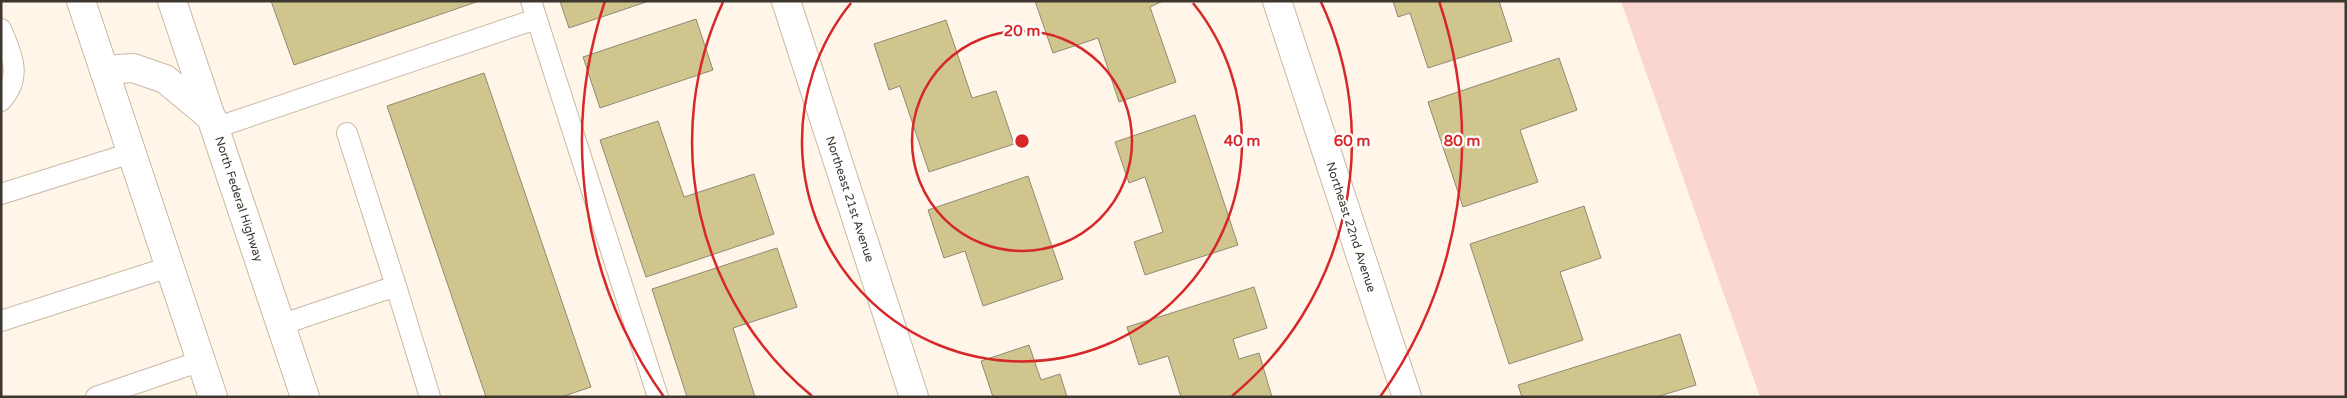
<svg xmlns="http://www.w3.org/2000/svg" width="2347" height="398" viewBox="0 0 2347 398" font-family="'Varela Round',sans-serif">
<rect width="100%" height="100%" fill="#fff5e8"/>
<!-- green -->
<path fill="#fbd5d0" d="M1621 1H2346V397H1760Z"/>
<!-- building -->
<g fill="#d0c58d" stroke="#8f8b75">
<path d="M271 1H479L294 65Z"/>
<path d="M560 1H649L569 28Z"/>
<path d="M1035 1H1163L1150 7 1176 82 1119 102 1098 38 1053 53Z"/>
<path d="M1393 1H1499L1512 41 1428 68 1410 13 1398 17Z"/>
<path d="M696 19 713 70 600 108 583 57Z"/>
<path d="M946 20 972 98 996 91 1014 144 929 172 900 86 889 90 874 44Z"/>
<path d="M1559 58 1577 110 1520 130 1538 182 1463 207 1428 102Z"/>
<path d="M484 73 591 387 561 397H486L387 106Z"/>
<path d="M1195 115 1238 245 1145 275 1134 242 1163 232 1145 177 1129 183 1115 142Z"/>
<path d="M658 121 684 197 754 174 774 234 646 277 600 140Z"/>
<path d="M1028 176 1063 279 983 306 965 251 944 258 928 210Z"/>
<path d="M1584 206 1601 258 1560 272 1583 340 1509 364 1470 244Z"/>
<path d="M777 248 797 307 733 328 755 397H687L652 289Z"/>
<path d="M1254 287 1267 328 1233 339 1239 359 1259 353 1272 397H1181L1168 356 1139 365 1127 327Z"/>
<path d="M1680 334 1696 385 1656 397H1522L1518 385Z"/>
<path d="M1029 345 1041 380 1060 374 1067 397H993L981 361Z"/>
</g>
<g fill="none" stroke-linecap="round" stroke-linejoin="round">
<!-- service casing -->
<g stroke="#c9b9a5" stroke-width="22">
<g id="service">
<path d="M531 1 658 397"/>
<path d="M1 29C12 55 23 77 1 101"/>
<path d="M215 128 536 19"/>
<path d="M347 133 396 286"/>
<path d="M1 194 131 153"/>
<path d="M1 321 169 267"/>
<path d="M280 325 396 286 430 397"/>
<path d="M96 397 201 361"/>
</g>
</g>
<!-- minor casing -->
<g stroke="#c9b9a5" stroke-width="30">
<g id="minor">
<path d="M786 1 914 397"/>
<path d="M1277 1 1407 397"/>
</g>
</g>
<!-- primary casing -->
<g stroke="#c9b9a5" stroke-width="30">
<g id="primary">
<path d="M81 1 213 397"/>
<path d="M172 1 305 397"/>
<path d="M104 70 133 68 165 79 212 118"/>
</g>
</g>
<!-- service -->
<use href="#service" stroke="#fff" stroke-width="20"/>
<!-- minor -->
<use href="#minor" stroke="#fff" stroke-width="28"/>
<!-- primary -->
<use href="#primary" stroke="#fff" stroke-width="28"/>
</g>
<!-- distance rings -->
<g fill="none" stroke="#d62828" stroke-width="2.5">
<circle cx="1022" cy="141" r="110"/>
<path d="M1193 3A220 220 0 1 1 851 3"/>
<path d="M812 396A330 330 0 0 1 723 2M1321 2A330 330 0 0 1 1232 396"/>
<path d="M664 397A440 440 0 0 1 605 1M1439 1A440 440 0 0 1 1380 397"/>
</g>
<g text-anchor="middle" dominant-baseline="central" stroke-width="4.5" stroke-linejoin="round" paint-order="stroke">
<!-- street labels -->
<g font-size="12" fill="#3d372f" stroke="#fff">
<text transform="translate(239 199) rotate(72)">North Federal Highway</text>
<text transform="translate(850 199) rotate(72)">Northeast 21st Avenue</text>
<text transform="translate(1351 227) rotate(72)">Northeast 22nd Avenue</text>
</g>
</g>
<circle cx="1022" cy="141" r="8" fill="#d62828" stroke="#fff" stroke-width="2.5"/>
<g font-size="15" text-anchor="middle" font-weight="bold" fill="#d62828" stroke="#fff" stroke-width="4.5" stroke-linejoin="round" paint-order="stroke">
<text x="1022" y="36">20 m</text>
<text x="1242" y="146">40 m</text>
<text x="1352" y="146">60 m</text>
<text x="1462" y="146">80 m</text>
</g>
<!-- border -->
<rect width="2347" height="398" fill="none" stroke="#3d372f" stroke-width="5"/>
</svg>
